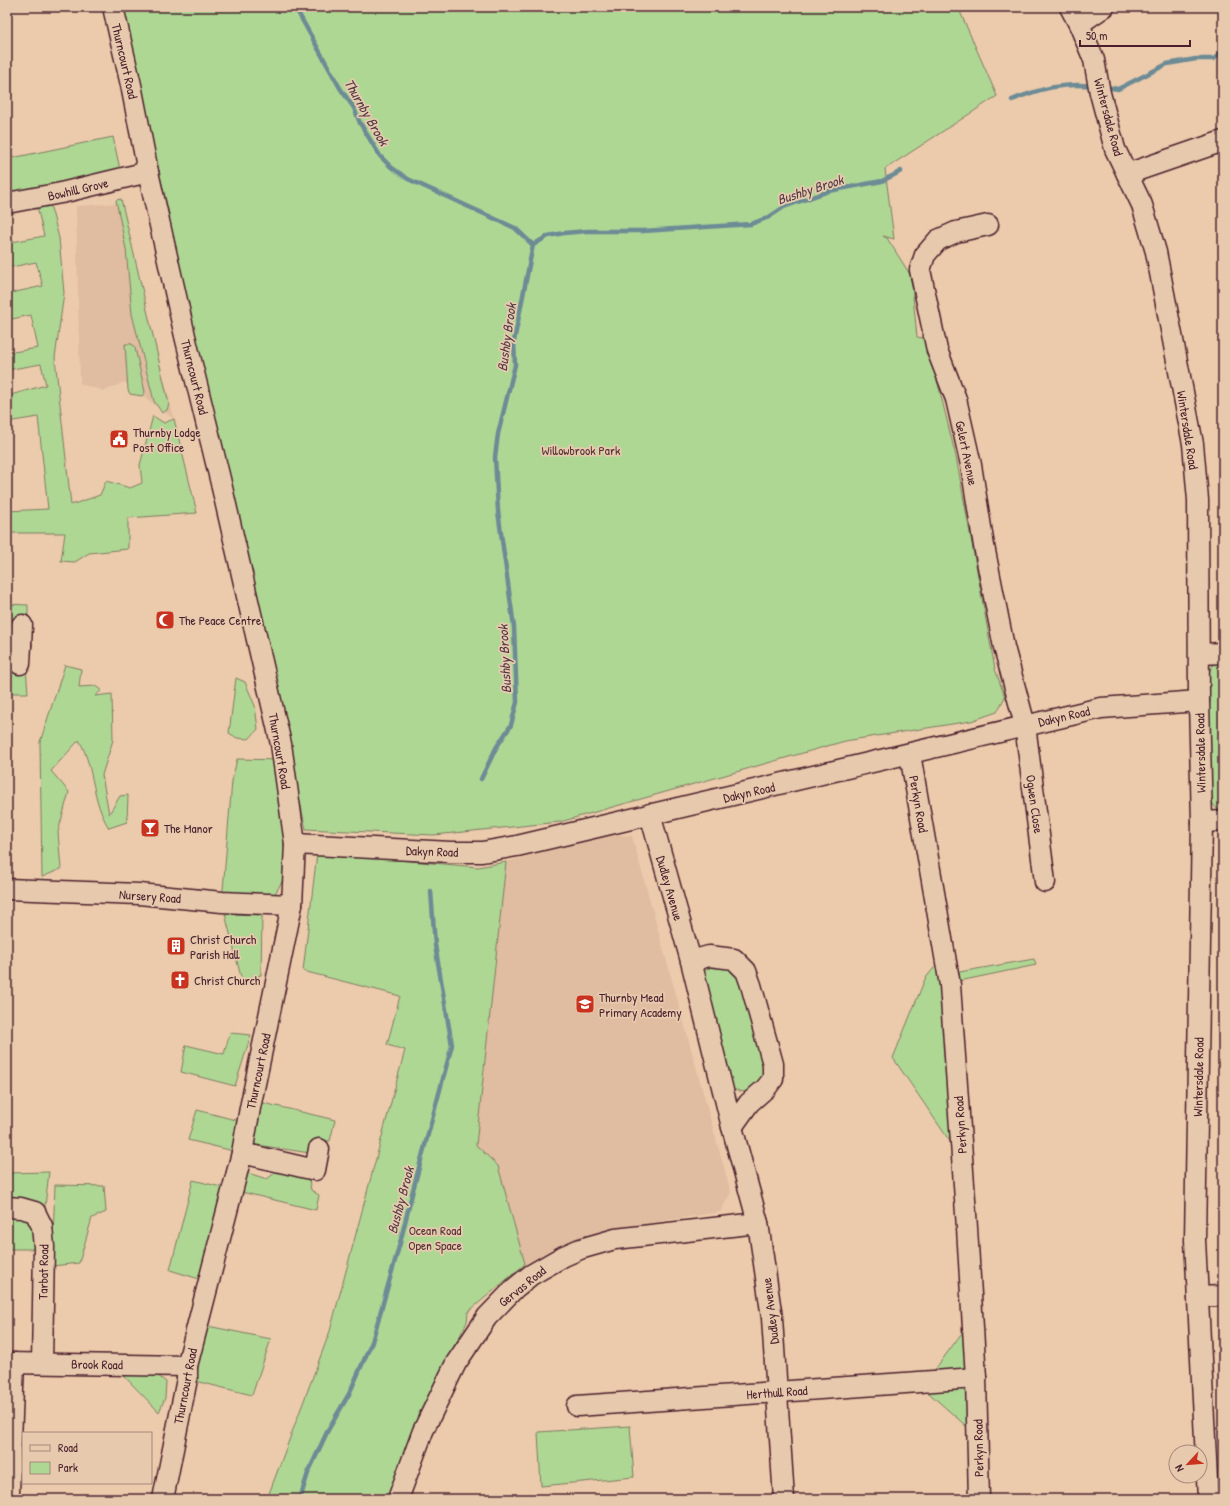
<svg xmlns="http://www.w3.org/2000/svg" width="1230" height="1506" viewBox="0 0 1230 1506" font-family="'Patrick Hand',sans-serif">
<rect width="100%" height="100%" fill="#eccbac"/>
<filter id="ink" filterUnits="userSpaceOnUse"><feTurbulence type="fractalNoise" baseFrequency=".025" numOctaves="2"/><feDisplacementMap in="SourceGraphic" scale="8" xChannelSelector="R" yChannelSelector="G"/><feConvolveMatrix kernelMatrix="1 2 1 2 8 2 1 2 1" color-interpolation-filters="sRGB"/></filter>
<g filter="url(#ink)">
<!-- built -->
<g fill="#e0bca0">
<path d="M121 203 174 419 124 382 105 391 80 384 76 206Z"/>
<path d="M612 834 632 836 731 1193 720 1212 614 1229 525 1264 498 1166 476 1145 506 862Z"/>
</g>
<!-- green -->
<g fill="#afd794" stroke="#7c7b60">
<path d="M120 7H958L997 96 885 169 894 239 883 236 887 238 911 276 917 337 927 339 956 457 995 669 1005 697 997 712 971 721 845 741 560 822 434 835 306 829 260 622 162 222 170 218Z"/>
<path d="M113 137 122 179 7 203V159Z"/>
<path d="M48 196 59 238 64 293 55 358 71 505 100 495 106 481 130 488 142 483 140 465 153 416 164 423 174 419 197 513 128 518V549L89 553 75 562 61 561 65 533H7V511L48 509 38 417 7 422V396L46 385 41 364 7 370V353L38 348 31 315 7 320V294L43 286 36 262 7 268V243L44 236 35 198Z"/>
<path d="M121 199 169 404 167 410 162 413 154 401 132 314 126 249 116 200Z"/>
<path d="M125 344H132L135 348 145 392 142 396 130 394 128 390Z"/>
<path d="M7 604 28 605V621L14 639 7 625Z"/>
<path d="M8 658 19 669 26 667 28 693H7Z"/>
<path d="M1220 662H1223V812L1216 808 1210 800 1209 672 1213 665Z"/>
<path d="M65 665 81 669 79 687 95 686 102 690 95 696 112 694 113 740 102 775 109 814 120 796 128 795 127 822 109 828C91 800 95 768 79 740L51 771 69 792 58 832 61 869 42 877 40 742Z"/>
<path d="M236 678 245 682 255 706 258 729 249 739 237 738 229 733Z"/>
<path d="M237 759 280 760 294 861 269 904 222 902 232 781Z"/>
<path d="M317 853 478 867 506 862 476 1145 498 1166 525 1264 468 1312 467 1322 418 1417 392 1499H267L330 1331 405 1050 387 1045 400 996 303 971Z"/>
<path d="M225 914 262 915 261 975 246 981 241 977Z"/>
<path d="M942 958 962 1159 893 1058 925 979Z"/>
<path d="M1034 959 1036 965 950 983 948 974Z"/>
<path d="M718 963 726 964 743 976 766 1077 752 1092C742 1093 734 1089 724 1087L694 973 710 968Z"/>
<path d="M230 1033 251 1035 235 1086 181 1072 186 1045 224 1054Z"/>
<path d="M251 1100 335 1120 330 1141 316 1140 310 1153 244 1143 242 1153 188 1140 197 1110 247 1123Z"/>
<path d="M288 1163 309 1180 311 1190 319 1195 316 1210 233 1190 209 1282 170 1270 193 1180 233 1190 238 1170 267 1179Z"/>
<path d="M49 1172 40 1249H7V1173Z"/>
<path d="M55 1185 104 1186 106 1212 92 1218 79 1263 52 1266Z"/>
<path d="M970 1322 974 1433 922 1387Z"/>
<path d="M198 1324 271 1339 252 1395 187 1379Z"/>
<path d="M153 1372 166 1382 165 1398 159 1412 124 1376Z"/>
<path d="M630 1426 634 1477 541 1486 538 1432Z"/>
</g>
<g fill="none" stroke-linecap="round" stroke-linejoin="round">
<!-- stream -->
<g stroke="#6c8b95" stroke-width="4.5">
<path d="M295 7 340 88 354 108 360 123 380 156 391 167 408 179 515 228 533 245"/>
<path d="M1105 87 1118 89 1167 64 1196 59H1214L1223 50"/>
<path d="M1012 100C1039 89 1064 82 1094 86"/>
<path d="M481 779 496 748 511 725 517 702 514 627 498 511 495 457 498 434 515 365 514 341 533 245 548 236 564 233 587 231H643L751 224 769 217 784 207 829 191 882 181 894 175 901 171"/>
<path d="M300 1499 308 1473 328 1430 349 1394 372 1342 400 1243 413 1190 452 1045 435 945 431 891"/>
</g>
<!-- minor casing -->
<g stroke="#4a1f2b" stroke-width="23">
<g id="minor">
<path d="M113 7 131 85 148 172 185 336 220 479 281 744 295 844 292 905 250 1108 242 1153 187 1366V1379L163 1499"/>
<path d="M1070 7 1079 24 1094 60 1100 93 1115 149 1142 205 1156 252 1193 444 1198 500 1199 701 1202 822 1195 1240 1208 1499"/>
<path d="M1079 24 1104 7"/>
<path d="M1127 174 1223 141"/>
<path d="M7 203 61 193 148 172"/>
<path d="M988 225 956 232 938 240 925 255 920 270 937 350 956 399 971 465 984 546 1004 647 1025 725 1045 882"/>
<path d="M7 644 21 645 22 625"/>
<path d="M1200 654 1223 653"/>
<path d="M20 664 21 645"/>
<path d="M910 754 950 985 967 1228 976 1378 979 1499"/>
<path d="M650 814 691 961 732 1127 758 1223 772 1318 784 1499"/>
<path d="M1202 822 1223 821"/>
<path d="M295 844 451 852H482L517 846 1101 708 1199 701"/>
<path d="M7 889 139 894 222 902 292 905"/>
<path d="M691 961 709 956 734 959 746 971 751 985 773 1064V1079L766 1088 749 1103 732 1127"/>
<path d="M242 1153 315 1170 319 1149"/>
<path d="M7 1207 21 1208 35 1212 42 1226 44 1247 42 1363"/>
<path d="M1198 1297 1223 1296"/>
<path d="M7 1363 187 1366"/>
<path d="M577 1406 976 1378"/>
<path d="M7 1499 9 1493 14 1363"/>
<path d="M398 1499 423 1431 456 1363 487 1317 515 1288 531 1275 564 1256 580 1249 615 1239 758 1223"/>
</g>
</g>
<!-- minor -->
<use href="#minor" stroke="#e7caae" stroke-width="20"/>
</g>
</g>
<!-- icons -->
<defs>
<g id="civic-square" transform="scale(1)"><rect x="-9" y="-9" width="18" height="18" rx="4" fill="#c8321e" stroke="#e7caae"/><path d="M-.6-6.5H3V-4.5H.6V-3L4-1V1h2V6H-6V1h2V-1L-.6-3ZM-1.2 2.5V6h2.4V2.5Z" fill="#fff"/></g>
<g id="mosque-square" transform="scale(1)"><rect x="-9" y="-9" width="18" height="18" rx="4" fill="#c8321e" stroke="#e7caae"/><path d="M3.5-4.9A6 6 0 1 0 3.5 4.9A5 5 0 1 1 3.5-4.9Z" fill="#fff"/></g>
<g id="bar-square" transform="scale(1)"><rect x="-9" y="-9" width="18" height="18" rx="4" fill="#c8321e" stroke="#e7caae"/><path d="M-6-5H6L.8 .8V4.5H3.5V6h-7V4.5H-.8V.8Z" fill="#fff"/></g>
<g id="building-square" transform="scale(1)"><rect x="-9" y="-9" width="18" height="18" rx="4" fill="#c8321e" stroke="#e7caae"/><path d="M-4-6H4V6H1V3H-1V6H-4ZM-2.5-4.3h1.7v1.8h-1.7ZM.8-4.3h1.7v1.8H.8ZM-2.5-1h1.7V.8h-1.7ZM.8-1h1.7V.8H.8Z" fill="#fff"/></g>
<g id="church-square" transform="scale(1)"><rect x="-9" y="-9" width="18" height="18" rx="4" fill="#c8321e" stroke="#e7caae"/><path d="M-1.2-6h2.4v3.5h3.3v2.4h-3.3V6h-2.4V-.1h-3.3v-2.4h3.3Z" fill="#fff"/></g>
<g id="school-square" transform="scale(1)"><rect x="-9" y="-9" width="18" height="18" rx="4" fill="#c8321e" stroke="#e7caae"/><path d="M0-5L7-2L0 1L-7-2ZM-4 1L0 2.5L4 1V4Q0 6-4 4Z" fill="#fff"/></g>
</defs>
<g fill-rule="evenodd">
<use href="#civic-square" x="119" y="439"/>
<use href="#mosque-square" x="165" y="620"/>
<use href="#bar-square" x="150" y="828"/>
<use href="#building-square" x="176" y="946"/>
<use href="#church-square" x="180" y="980"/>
<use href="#school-square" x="585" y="1004"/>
</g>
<g text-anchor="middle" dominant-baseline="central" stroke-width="3.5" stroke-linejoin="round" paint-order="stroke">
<!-- street labels -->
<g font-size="13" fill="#4a1f2b" stroke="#e7caae">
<text transform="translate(125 61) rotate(77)">Thurncourt Road</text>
<text transform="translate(1109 117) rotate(75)">Wintersdale Road</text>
<text transform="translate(78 189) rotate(-13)">Bowhill Grove</text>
<text transform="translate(195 377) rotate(76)">Thurncourt Road</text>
<text transform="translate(1188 430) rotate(81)">Wintersdale Road</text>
<text transform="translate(967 453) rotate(78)">Gelert Avenue</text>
<text transform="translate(1064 716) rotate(-13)">Dakyn Road</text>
<text transform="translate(280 751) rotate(80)">Thurncourt Road</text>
<text transform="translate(1200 753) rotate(-91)">Wintersdale Road</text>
<text transform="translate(749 792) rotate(-13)">Dakyn Road</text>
<text transform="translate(919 804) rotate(80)">Perkyn Road</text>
<text transform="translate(1035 804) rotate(82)">Ogwen Close</text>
<text transform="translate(432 851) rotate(2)">Dakyn Road</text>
<text transform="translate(670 888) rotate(74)">Dudley Avenue</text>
<text transform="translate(150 896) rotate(4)">Nursery Road</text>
<text transform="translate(258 1071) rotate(-78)">Thurncourt Road</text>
<text transform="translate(1198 1077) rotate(-89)">Wintersdale Road</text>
<text transform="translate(960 1125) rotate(-94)">Perkyn Road</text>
<text transform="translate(43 1272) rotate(-89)">Tarbat Road</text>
<text transform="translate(522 1286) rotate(-39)">Gervas Road</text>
<text transform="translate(770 1311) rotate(-97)">Dudley Avenue</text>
<text transform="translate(97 1364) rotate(1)">Brook Road</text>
<text transform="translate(185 1386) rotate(-79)">Thurncourt Road</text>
<text transform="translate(777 1392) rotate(-4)">Herthull Road</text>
<text transform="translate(978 1448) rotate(-91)">Perkyn Road</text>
</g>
<!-- poi labels -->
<g font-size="13" fill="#4a1f2b" stroke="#e7caae" text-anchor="start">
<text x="133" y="432">Thurnby Lodge<tspan x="133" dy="15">Post Office</tspan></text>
<text x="179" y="620">The Peace Centre</text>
<text x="164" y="828">The Manor</text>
<text x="190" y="939">Christ Church<tspan x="190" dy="15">Parish Hall</tspan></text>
<text x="194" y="980">Christ Church</text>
<text x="599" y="997">Thurnby Mead<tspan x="599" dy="15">Primary Academy</tspan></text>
</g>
<!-- park labels -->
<g font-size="13" fill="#543136" stroke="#e7caae">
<text x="581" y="450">Willowbrook Park</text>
<text x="435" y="1230">Ocean Road<tspan x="435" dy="15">Open Space</tspan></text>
</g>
<!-- water labels -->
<g font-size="14" font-style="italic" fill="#523a45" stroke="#e7caae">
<text transform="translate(367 112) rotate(60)">Thurnby Brook</text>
<text transform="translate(810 189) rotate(-18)">Bushby Brook</text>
<text transform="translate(506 337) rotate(-82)">Bushby Brook</text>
<text transform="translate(504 659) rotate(-93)">Bushby Brook</text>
<text transform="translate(400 1200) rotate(-75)">Bushby Brook</text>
</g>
</g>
<!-- margin -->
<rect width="1230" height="1506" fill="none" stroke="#e7caae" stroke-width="24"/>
<rect x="12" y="12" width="1206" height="1482" fill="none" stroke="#4a1f2b" stroke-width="1.5" filter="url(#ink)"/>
<!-- legend -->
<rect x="22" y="1432" width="130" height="52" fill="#e7caae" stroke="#a8867a"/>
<rect x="30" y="1445" width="20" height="6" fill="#e7caae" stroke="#a8867a"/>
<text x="58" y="1452" font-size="12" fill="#4a1f2b">Road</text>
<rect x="30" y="1462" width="20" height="12" fill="#afd794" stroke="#a8867a"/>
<text x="58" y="1472" font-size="12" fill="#4a1f2b">Park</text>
<!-- north arrow -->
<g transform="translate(1188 1464) rotate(244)"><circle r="19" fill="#e7caae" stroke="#a8867a"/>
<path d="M0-3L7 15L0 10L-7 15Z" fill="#c8321e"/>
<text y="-6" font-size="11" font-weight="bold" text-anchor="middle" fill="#4a1f2b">N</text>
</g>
<!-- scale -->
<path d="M1080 40v6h110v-6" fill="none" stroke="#4a1f2b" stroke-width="2"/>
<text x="1086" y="40" font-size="12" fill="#4a1f2b" stroke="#e7caae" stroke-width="3" paint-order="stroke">50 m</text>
</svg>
